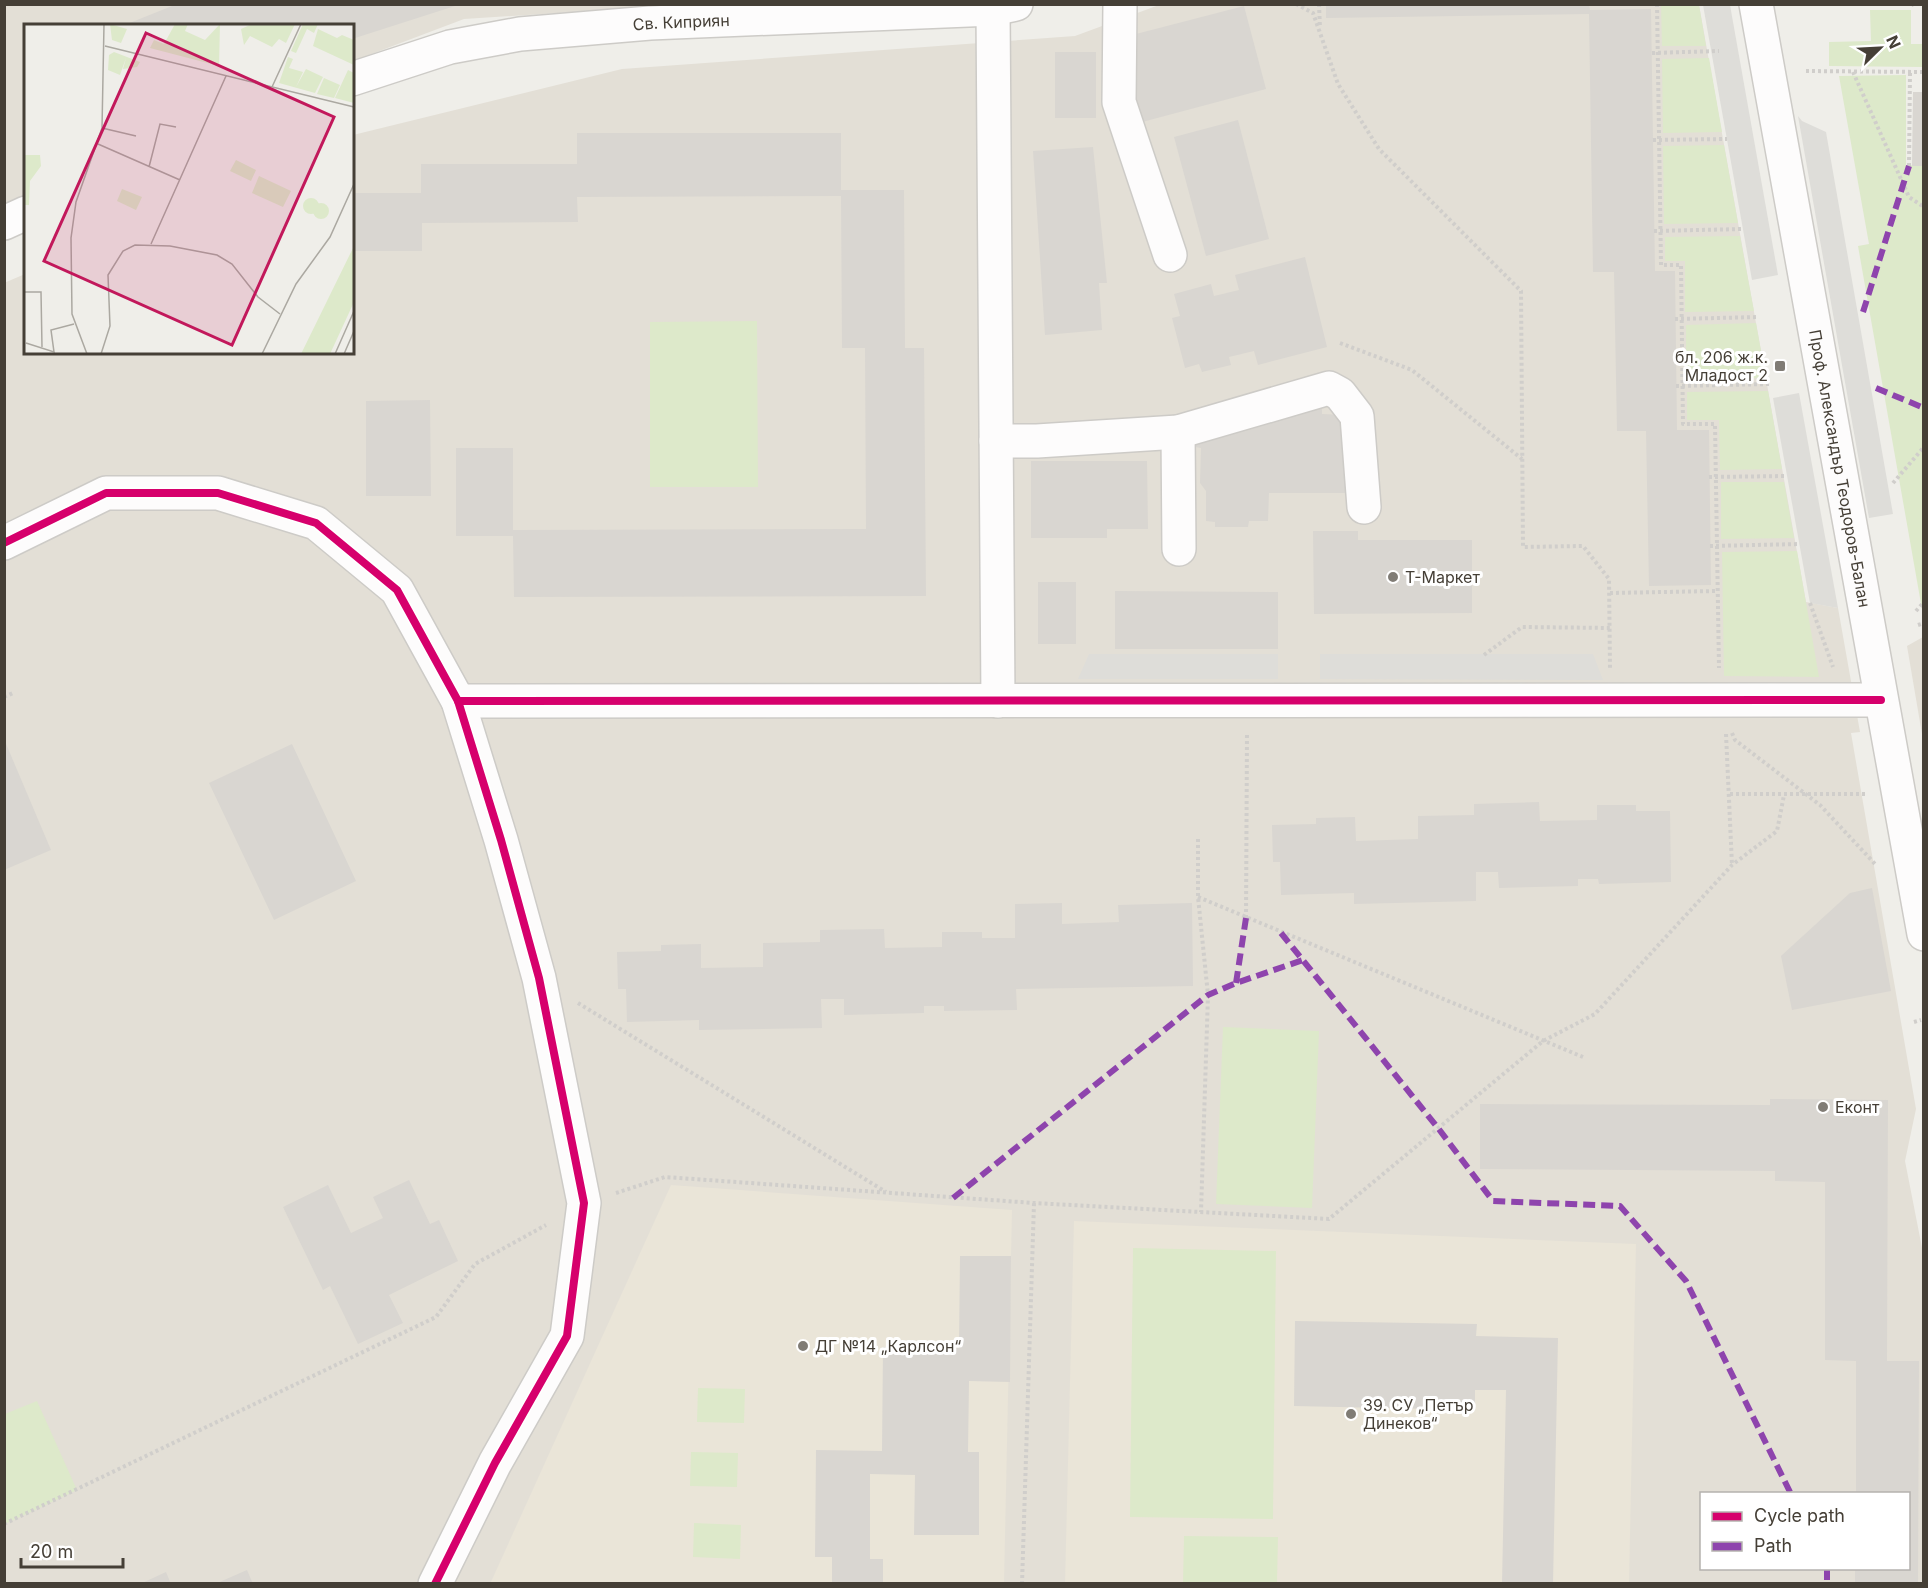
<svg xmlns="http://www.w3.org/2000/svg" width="1928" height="1588" viewBox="0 0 1928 1588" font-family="Inter,sans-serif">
<rect width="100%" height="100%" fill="#efeee9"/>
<!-- residential -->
<g fill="#e3dfd6" fill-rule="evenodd">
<path d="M5 5H679L464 19 353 61 352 26H26L25 200 5 210Z"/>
<path d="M1159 5H1699L1806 602 1838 608 1860 732 1851 733 1916 1109 1905 1161 1924 1258 1923 1583H5L4 283 25 274 26 352H352L353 135 622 69 1075 36ZM1702 1494H1908V1568H1702Z"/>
<path d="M1923 637V740L1907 646Z"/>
</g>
<!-- education -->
<g fill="#eae5d8">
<path d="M671 1185 1012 1210 1004 1583 490 1584Z"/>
<path d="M1074 1221 1636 1244 1629 1583 1065 1584Z"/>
</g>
<!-- green -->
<g fill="#dde9ca">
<path d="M1661 5H1699L1706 46H1662Z"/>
<path d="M1870 10H1911V44H1923V67L1829 66V42L1871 41Z"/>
<path d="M1709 58 1722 132 1663 133 1662 59Z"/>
<path d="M1906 75V165L1923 166V615L1858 246 1869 244 1839 76Z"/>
<path d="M1724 145 1738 223 1664 224 1663 146Z"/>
<path d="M1740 236 1754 311 1685 312V261H1665V237Z"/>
<path d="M757 321 758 487H650V322Z"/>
<path d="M1756 323 1766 378 1686 379V325Z"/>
<path d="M1768 391 1782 469 1720 470 1719 420H1687V392Z"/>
<path d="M1721 482H1784L1794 538 1721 539Z"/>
<path d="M1797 551 1819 677 1724 676 1722 552Z"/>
<path d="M1223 1027 1319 1031 1312 1208 1216 1204Z"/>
<path d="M1133 1248 1276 1251 1273 1519 1130 1517Z"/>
<path d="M698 1388 745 1389 744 1423 697 1422Z"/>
<path d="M37 1401 77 1490 5 1524V1414Z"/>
<path d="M691 1452 738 1453 737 1487 690 1486Z"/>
<path d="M694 1523 741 1525 740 1559 693 1557Z"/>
<path d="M1184 1536 1278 1537 1277 1583H1183Z"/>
</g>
<!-- parking -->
<g fill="#deddd9">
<path d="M1703 5H1730L1778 275 1752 280Z"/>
<path d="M1798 116 1802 121 1826 132 1893 514 1869 518Z"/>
<path d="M1799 393 1838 608 1810 603 1773 398Z"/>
<path d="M1089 654H1278V679H1078Z"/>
<path d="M1320 654H1593L1603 680 1320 679Z"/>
</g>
<!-- building -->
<g fill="#d9d6d1">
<path d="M177 4H458V5L352 39V26H122Z"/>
<path d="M1326 4H1589L1590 10 1651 9 1655 271H1675L1677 430H1709L1711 585 1649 586 1646 431H1617L1614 272H1593L1589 14 1326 18Z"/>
<path d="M1244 6 1266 89 1131 125 1136 34Z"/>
<rect x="1055" y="52" width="41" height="66"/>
<path d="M1913 92H1924V166H1912Z"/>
<path d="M1238 120 1269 239 1206 256 1174 137Z"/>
<path d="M577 133H841V190H904L905 348H924L926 596 514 597 513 536H456V448H513V530L866 529 865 348H842L841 196 577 197 578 222 422 223V251H352V193H421V164H577Z"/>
<path d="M1093 147 1107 283H1099L1102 330 1045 335 1033 151Z"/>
<path d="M1305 257 1327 347 1258 365 1254 351 1229 357 1231 365 1202 372 1199 364 1185 368 1172 318 1180 316 1174 294 1211 284 1214 296 1239 290 1235 275Z"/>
<path d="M430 400 431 496H366V401Z"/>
<path d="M1301 408H1322V414L1343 415 1355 493H1269L1268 521H1249L1248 527H1215V522L1206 521V491L1200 483 1201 448 1195 447V433L1266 414 1301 415Z"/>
<path d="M1031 461H1147L1148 529H1107V538H1031Z"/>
<path d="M1313 531H1358V540H1472V613L1314 614Z"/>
<rect x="1038" y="582" width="38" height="62"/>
<path d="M1115 591 1278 592V649H1115Z"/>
<path d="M4 739 51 850 4 870Z"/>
<path d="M292 744 356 881 274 920 209 783Z"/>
<path d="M1539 802 1540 821 1597 820V805H1636V811H1670L1671 882 1599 884 1598 879H1578V886L1499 888 1498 872H1476V901L1354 904V893L1281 895 1280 862H1273L1272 825 1316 824V818L1355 817 1356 841 1418 839V816L1474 815V804Z"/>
<path d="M1872 888 1891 991 1792 1010 1781 956 1850 893Z"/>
<path d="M1062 903V924L1119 922 1118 905 1192 903 1193 986 1016 989 1017 1010 944 1011V1006H924V1013L844 1015V999H821L822 1028 699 1030V1020L627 1022 626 989H618L617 952 661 951V945L701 944V968L763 967V943L820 942V930L884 929 885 948 942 947V932H982V938H1015V904Z"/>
<path d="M1770 1099 1888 1100 1887 1361H1919L1918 1584H1855V1568H1908V1494H1856V1361L1825 1360V1182L1775 1181V1171L1480 1169V1104L1770 1105Z"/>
<path d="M409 1180 430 1224 439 1220 458 1261 389 1295 403 1323 358 1344 330 1286 323 1290 283 1207 328 1185 351 1233 383 1218 373 1197Z"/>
<path d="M960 1256H1011L1010 1382 969 1381 968 1452H979V1535H914L915 1475 870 1474V1559H883V1584H832V1557H815L816 1450 882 1451 883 1347 959 1348Z"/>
<path d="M1295 1321 1477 1324 1476 1336 1558 1338 1553 1584H1502L1506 1390H1475V1410L1294 1406Z"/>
<path d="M247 1570 253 1584H215Z"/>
<path d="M166 1572 171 1584H140Z"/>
</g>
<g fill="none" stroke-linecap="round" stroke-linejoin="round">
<!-- minor casing -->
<g stroke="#cdcbc7" stroke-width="36">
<g id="minor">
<path d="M1120 4 1119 102 1170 255"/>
<path id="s1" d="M1756 4 1924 934"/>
<path d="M993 9 998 701"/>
<path id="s2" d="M352 79 450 47 520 34 650 23 993 9 1016 4"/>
<path d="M4 223 26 213"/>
<path d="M1178 432 1179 549"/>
<path d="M996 441H1037L1178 432 1329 388 1340 394 1357 416 1364 507"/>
<path d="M4 543 106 493H218L316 523 397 590 458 701 501 840 539 978 584 1203 567 1336 495 1463 435 1584"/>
<path d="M458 701 1881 700"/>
</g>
</g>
<!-- path -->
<g stroke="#d0cecb" stroke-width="4" stroke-dasharray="3 3" stroke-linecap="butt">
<path d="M1296 4 1313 13 1338 84 1379 149 1521 291 1523 547 1583 546 1609 579 1610 668"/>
<path d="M1319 4 1320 28"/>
<path d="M1657 4 1661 265H1681L1683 424H1715L1719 668"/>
<path d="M1913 4 1914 6"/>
<path d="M1652 53 1719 51"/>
<path d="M1806 71 1924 72"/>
<path d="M1853 72 1909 197 1924 207"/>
<path d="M1653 140 1727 139"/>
<path d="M1909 166 1910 72"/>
<path d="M1654 231 1743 229"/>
<path d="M1675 319 1759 317"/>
<path d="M1340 343 1412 370 1522 459"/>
<path d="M1676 386 1771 384"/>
<path d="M1709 477 1787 476"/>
<path d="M1893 483 1924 447"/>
<path d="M1710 546 1800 544"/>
<path d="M1610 593 1717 591"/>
<path d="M1810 603 1833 667"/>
<path d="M1916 611 1924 602"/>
<path d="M1918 625 1924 623"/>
<path d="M1484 655 1522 627 1610 628"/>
<path d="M4 697 13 693"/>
<path d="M1732 733 1735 740 1820 805 1876 865"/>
<path d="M1726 734 1732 865"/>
<path d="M1730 794H1865"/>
<path d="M1198 839V897L1208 995 1201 1212"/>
<path d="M1198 897 1583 1057"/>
<path d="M1246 918 1247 733"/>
<path d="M578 1003 886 1192"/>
<path d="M1914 1022 1921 1020"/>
<path d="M616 1193 665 1177 1034 1203 1329 1219 1543 1041 1595 1014 1732 865 1777 831 1784 795"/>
<path d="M4 1524 436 1317 475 1264 546 1225"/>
<path d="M1022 1584 1034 1203"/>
</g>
<!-- minor -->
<use href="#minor" stroke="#fdfcfc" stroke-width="33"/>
<!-- quiet -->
<g stroke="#8e44ad" stroke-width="6" stroke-dasharray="12 6" stroke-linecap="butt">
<path d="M1863 312 1909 166"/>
<path d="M1876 388 1924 408"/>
<path d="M1281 933 1438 1128 1493 1201 1620 1206 1686 1281 1791 1494"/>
<path d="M1236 983 1246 918"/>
<path d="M953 1198 1208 995 1236 983 1303 960"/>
<path d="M1827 1568V1584"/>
</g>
<!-- cycleway casing -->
<g stroke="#fff" stroke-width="11">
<g id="cycleway">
<path d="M4 543 106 493H218L316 523 397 590 458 701 501 840 539 978 584 1203 567 1336 495 1463 435 1584"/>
<path d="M458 701 1881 700"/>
</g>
</g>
<!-- cycleway -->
<use href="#cycleway" stroke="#d6006c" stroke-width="8"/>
</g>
<!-- markers -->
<g fill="#807c75" stroke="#fff" stroke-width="2">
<rect x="1774" y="360" width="12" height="12" rx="3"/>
<circle cx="1393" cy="577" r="6"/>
<circle cx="1823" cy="1107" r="6"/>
<circle cx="803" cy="1346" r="6"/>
<circle cx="1351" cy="1414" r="6"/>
</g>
<g text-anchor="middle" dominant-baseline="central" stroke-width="6" stroke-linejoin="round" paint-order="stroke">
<!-- street labels -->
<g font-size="16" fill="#453f36" stroke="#fff">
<text stroke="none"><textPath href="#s2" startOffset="336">Св. Киприян</textPath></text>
<text stroke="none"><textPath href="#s1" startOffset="472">Проф. Александър Теодоров-Балан</textPath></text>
</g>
<!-- poi labels -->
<g font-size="16" fill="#453f36" stroke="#fff" text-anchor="start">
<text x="1768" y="357" text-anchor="end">бл. 206 ж.к.<tspan x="1768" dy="18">Младост 2</tspan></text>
<text x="1405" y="577">Т-Маркет</text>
<text x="1835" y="1107">Еконт</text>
<text x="815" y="1346">ДГ №14 „Карлсон“</text>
<text x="1363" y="1405">39. СУ „Петър<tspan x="1363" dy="18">Динеков“</tspan></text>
</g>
</g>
<!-- overview -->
<g transform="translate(24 24)">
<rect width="330" height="330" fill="#efeee9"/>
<path d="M86 0 103 5 97 19 88 16ZM151 0H164L161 7 181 16 196 0 195 42 126 24 130 16 140 20ZM228 0H271L262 19 255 15 248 23 226 12 220 21 217 5ZM279 0H294L290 9 283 5 272 29 267 27ZM294 5 313 14 318 11 330 16V41L289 22ZM90 28 116 38 113 43 99 45 102 34 96 51 84 46 85 31ZM264 33 269 35 265 44 279 48 272 63 282 45 299 53 291 69 255 59ZM324 46 330 49V79L311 74ZM300 54 316 61 310 74 293 70ZM0 131H16L17 142 6 157 5 181H0ZM212 136 232 146 227 157 206 147ZM235 152 267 167 259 183 228 169ZM98 165 118 173 112 186 93 177ZM279 182a8 8 0 1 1 16 0a8 8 0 1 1-16 0ZM289 187a8 8 0 1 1 16 0a8 8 0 1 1-16 0ZM330 222V278L306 330H277Z" fill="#dde9ca"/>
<path fill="none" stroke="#aba8a1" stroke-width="1.5" d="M81 22 330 83M248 63 277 0M78 104 112 112M74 120 156 156M125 143 136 100 152 103M127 220 202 52M0 252V281M1 268H17L18 323M2 319 30 328 27 306 50 300M63 330 48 290 47 214 52 178 78 104 80 0M77 330 86 302 84 251 99 227 111 221 146 222 193 231 208 240 234 273 256 290M238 330 272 260 306 213 330 160M311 330 330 287M320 330 330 307"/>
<path fill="#c2185b" fill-opacity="0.15" stroke="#c2185b" stroke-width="3" d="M122 9 310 93 208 321 20 237Z"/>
<rect width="330" height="330" fill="none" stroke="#453f36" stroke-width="3"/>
</g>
<!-- border -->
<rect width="1928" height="1588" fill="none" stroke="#453f36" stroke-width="12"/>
<!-- legend -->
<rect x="1700" y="1492" width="210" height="78" fill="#ffffff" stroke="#b5b2af" stroke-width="1.5"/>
<rect x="1712" y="1512" width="30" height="9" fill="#d6006c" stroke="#b5b2af" stroke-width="1.5"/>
<text x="1754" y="1522" font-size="18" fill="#453f36">Cycle path</text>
<rect x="1712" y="1542" width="30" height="9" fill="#8e44ad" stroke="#b5b2af" stroke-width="1.5"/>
<text x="1754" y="1552" font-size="18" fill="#453f36">Path</text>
<!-- north arrow -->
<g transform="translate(1880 48) rotate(66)" stroke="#ffffff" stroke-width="4.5" paint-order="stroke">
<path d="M0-4.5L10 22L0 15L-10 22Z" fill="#453f36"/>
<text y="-9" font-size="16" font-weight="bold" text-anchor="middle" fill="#453f36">N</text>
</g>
<!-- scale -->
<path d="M21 1558v9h102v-9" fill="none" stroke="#453f36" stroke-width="3"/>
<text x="30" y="1558" font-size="18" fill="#453f36" stroke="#ffffff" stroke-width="4.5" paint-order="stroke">20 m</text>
</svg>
